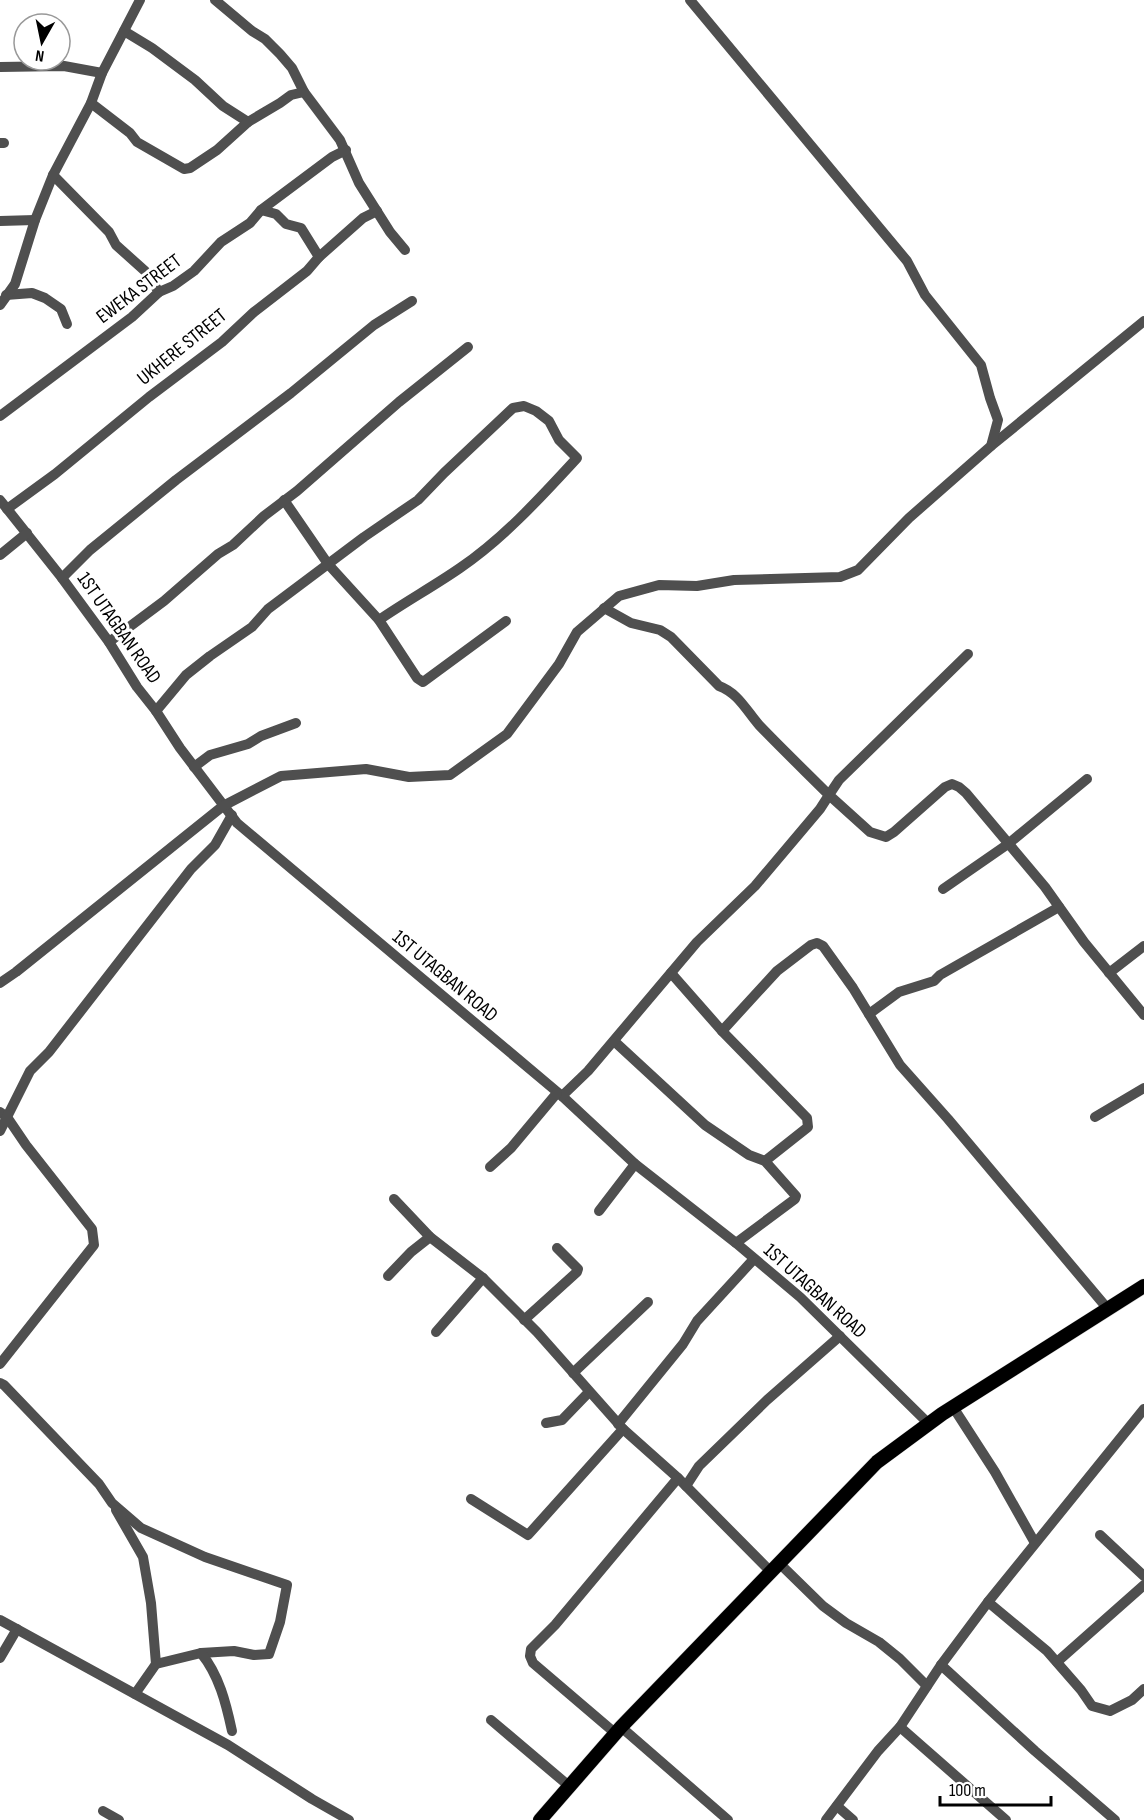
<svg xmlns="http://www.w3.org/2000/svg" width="1144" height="1820" viewBox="0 0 1144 1820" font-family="'Sofia Sans Condensed',sans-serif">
<rect width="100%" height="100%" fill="#fff"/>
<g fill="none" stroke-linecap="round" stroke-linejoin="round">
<!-- major casing -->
<g stroke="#dbdbdb" stroke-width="15">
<path id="major" d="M540 1820 621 1727 877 1462 942 1414 1144 1286"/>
</g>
<!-- minor -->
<g stroke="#4f4f4f" stroke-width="10">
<path d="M215 0 252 31 265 39 280 54 292 68 304 92 340 140 359 183 390 232 405 250"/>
<path d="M124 31 152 48 195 80 223 106 248 122"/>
<path d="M0 67 64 66 102 73"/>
<path d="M91 103 130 133 137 142 184 169 190 168 217 150 248 122 280 103 291 95 304 92"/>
<path d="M0 143H4"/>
<path d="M53 175 109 232 116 245 145 271 159 292"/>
<path d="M261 210 276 214 286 224 301 228 319 257"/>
<path d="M0 221 35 220"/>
<path d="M6 295 32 293 45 298 61 309 67 324"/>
<path d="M0 305 15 284 35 220 53 175 91 103 102 73 140 0"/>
<path d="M0 416 132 317 159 292 173 286 194 271 221 242 250 223 261 210 332 157 346 150"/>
<path d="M991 446 1144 321"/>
<path d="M0 500 62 578 109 642 137 687 156 711 180 748 237 823 562 1096 635 1164 736 1243 800 1297 929 1424"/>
<path d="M284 500 328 564 379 620 417 678 423 682 506 621"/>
<path d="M7 509 55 474 149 397 222 342 254 312 307 271 319 257 363 218 377 211"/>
<path d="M0 555 27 533"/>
<path d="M62 578 90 550 176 480 291 393 374 325 412 301"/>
<path d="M109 642 164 601 218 554 233 545 264 516 297 491 399 402 468 347"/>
<path d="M968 654 839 780 829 795 870 832 886 837 894 832 945 787 952 784 959 787 966 793 1045 887 1084 942 1144 1015"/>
<path d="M156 711 186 675 210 656 252 627 268 609 364 537 418 500 444 473 513 408 524 406 536 411 549 421 559 440 577 458C541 497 504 538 460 568 434 586 405 602 379 620"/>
<path d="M194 767 210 755 248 744 261 736 296 723"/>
<path d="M943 889 1008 844 1087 779"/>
<path d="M671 973 722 1031 807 1118 808 1127 765 1161"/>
<path d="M1109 973 1144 946"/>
<path d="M0 983 16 972 223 806 281 776 366 769 409 777 450 775 507 734 559 664 577 632 619 596 659 585 697 586 734 580 840 577 858 570 909 518 991 446 998 420 990 398 981 365 925 295 907 261 690 0"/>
<path d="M869 1014 899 992 934 981 940 975 1059 907"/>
<path d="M722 1031 777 971 811 945 817 943 823 946 853 988 900 1065 948 1119 1107 1308"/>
<path d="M614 1041 705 1125 749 1155 765 1161 796 1196 795 1199 736 1243"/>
<path d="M562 1096 588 1071 697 942 755 886 820 809 829 795C806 772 782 749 759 725 746 710 738 693 719 686L671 637 660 630 631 623 604 608"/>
<path d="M0 1112 7 1117 26 1145 92 1229 94 1245 0 1364"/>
<path d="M1095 1117 1144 1088"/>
<path d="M0 1131 30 1071 49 1052 191 869 215 845 232 815"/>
<path d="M490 1167 511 1148 557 1093"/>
<path d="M394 1199 430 1237 483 1278 537 1332 623 1429 678 1478 771 1572"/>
<path d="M599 1211 635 1164"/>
<path d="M388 1276 411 1252 430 1237"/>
<path d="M524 1320 577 1272 578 1269 557 1248"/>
<path d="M436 1332 483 1278"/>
<path d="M573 1373 648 1302"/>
<path d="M0 1383 4 1385 99 1484 112 1503 141 1528 205 1557 287 1585 280 1622 269 1654 254 1655 234 1651 201 1653 156 1664 135 1694"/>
<path d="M953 1407 995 1472 1035 1543"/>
<path d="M546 1423 562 1420 589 1392"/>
<path d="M618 1424 683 1344 697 1321 753 1260"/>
<path d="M686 1486 699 1466 767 1400 840 1336"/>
<path d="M471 1499 528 1535 623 1429"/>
<path d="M116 1510 143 1557 151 1603 156 1664"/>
<path d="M1100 1535 1144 1576"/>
<path d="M779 1563 823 1606 846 1623 879 1642 900 1659 927 1686"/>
<path d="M988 1602 1047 1651 1081 1690 1092 1706 1110 1711 1132 1700 1144 1689"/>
<path d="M0 1620 228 1745 312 1799 349 1820"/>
<path d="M201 1653C219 1675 226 1703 232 1731"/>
<path d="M0 1658 17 1629"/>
<path d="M1057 1662 1144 1585"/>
<path d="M941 1665 1035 1751 1115 1820"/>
<path d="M491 1720 569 1786"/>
<path d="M621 1727 728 1820"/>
<path d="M900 1727 1006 1820"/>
<path d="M615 1733 533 1663 530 1656 531 1649 555 1625 678 1478"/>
<path d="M837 1806 853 1820"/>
<path d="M103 1811 119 1820"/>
<path d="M826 1820 878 1751 900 1727 941 1665 988 1602 1144 1409"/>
</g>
<!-- major -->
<use href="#major" stroke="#000" stroke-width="14"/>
</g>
<g text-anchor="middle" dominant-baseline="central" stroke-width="6" stroke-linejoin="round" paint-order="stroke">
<!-- street labels -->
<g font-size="20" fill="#000" stroke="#fff">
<text transform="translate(139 289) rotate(-37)">EWEKA STREET</text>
<text transform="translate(182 347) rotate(-39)">UKHERE STREET</text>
<text transform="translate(119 628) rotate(55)">1ST UTAGBAN ROAD</text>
<text transform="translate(445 976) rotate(40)">1ST UTAGBAN ROAD</text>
<text transform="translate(815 1291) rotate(42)">1ST UTAGBAN ROAD</text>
</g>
</g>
<!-- north arrow -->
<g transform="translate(42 42) rotate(189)"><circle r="28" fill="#ffffff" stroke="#999999" stroke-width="1.5"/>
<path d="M0-4.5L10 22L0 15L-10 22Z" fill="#000000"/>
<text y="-9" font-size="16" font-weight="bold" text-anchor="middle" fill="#000000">N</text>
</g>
<!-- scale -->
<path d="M940 1796v9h111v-9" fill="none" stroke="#000000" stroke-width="3"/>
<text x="949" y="1796" font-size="18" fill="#000000" stroke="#ffffff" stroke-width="4.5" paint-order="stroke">100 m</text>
</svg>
